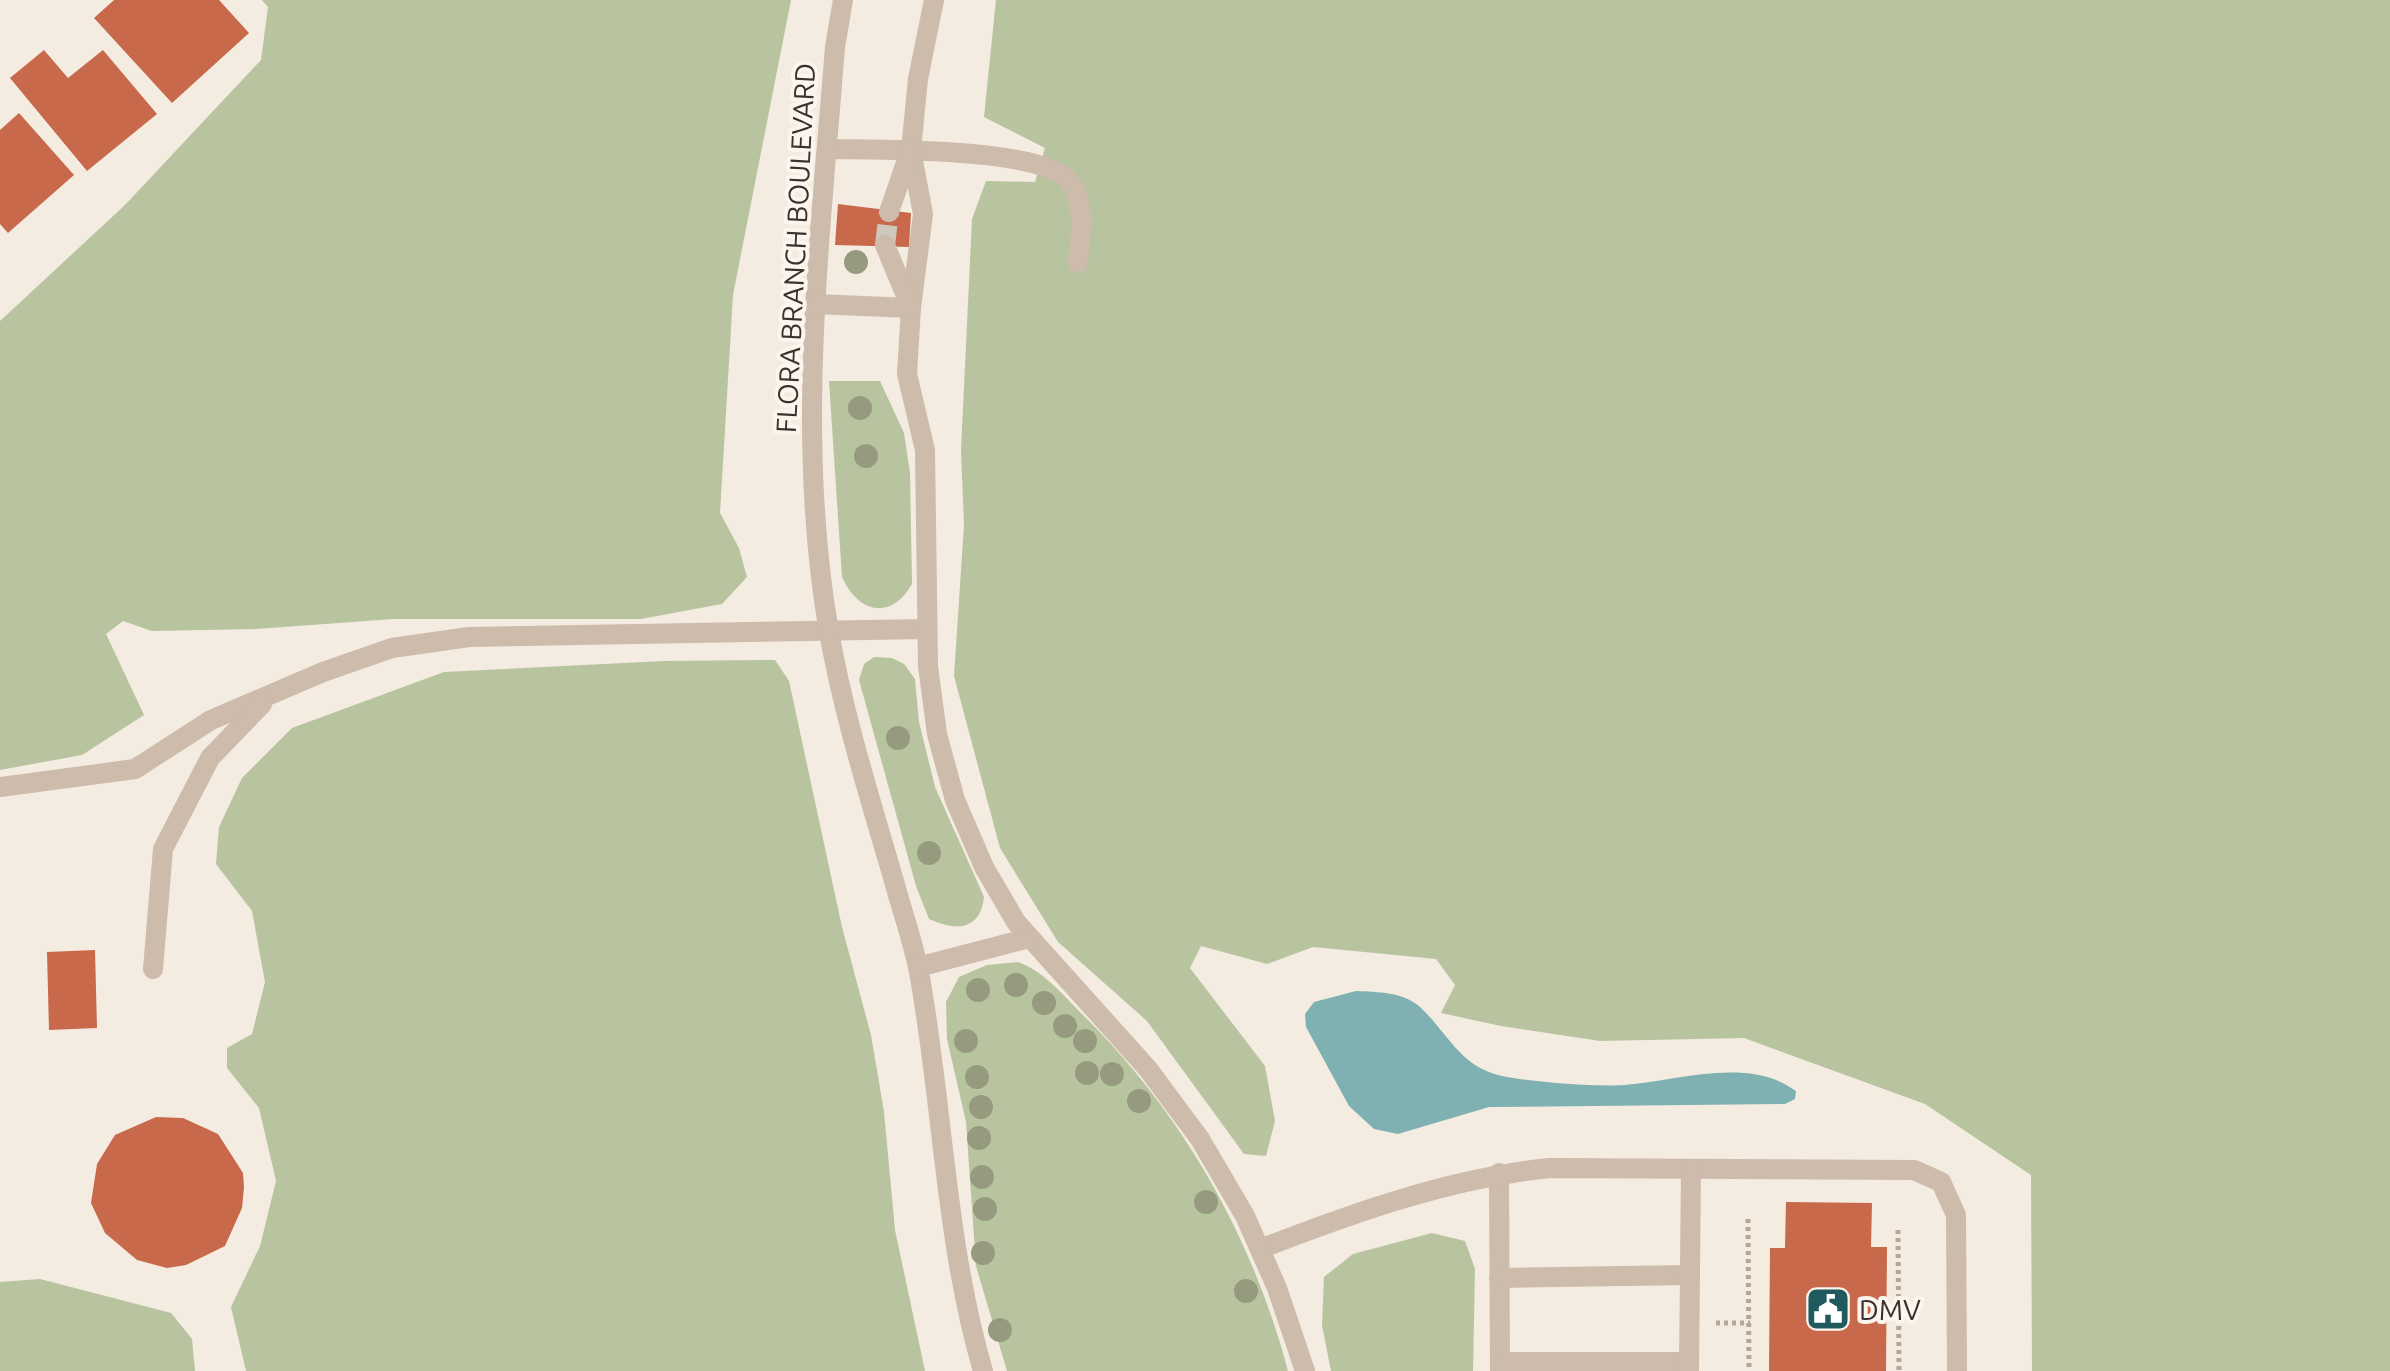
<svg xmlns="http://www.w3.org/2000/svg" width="2390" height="1371" viewBox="0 0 2390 1371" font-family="Ubuntu,sans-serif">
<rect width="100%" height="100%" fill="#f4ebe1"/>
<!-- green -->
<g fill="#b8c4a0">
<path d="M262 0H791L733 295 720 513 739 548 747 577 722 604 641 619H393L256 629 152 631 123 621 106 634 144 715 82 755 0 770V321L125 205 261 60 268 7Z"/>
<path d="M996 0H2390V1371H2032L2031 1175 1925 1104 1744 1038 1600 1041 1501 1026 1441 1013 1455 985 1436 959 1313 947 1267 964 1201 946 1190 968 1265 1066 1275 1121 1266 1156 1244 1154 1147 1021 1058 942 1000 848 954 676 964 525 961 450 972 219 986 181 1035 182 1045 148 984 117Z"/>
<path d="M829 381H880L904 433 910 473 912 584C891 621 858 613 842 577Z"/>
<path d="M874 657 892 658 904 664 915 679 919 722 935 787 984 897C980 931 956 931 929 919L916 886 859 680 864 664Z"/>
<path d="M775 660 789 681 842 927 871 1035 884 1112 895 1230 925 1371H246L231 1307 260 1246 276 1181 259 1108 227 1068V1048L252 1034 265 982 252 911 216 864 219 827 242 778 292 728 444 672 664 661Z"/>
<path d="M1018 962C1045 972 1062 994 1083 1015 1183 1114 1252 1236 1288 1371H1007L976 1266 966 1122 947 1039 946 1002 959 977 987 965Z"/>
<path d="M1432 1233 1465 1241 1475 1269 1473 1371H1331L1322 1325 1324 1277 1353 1254Z"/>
<path d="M40 1279 171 1313 192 1339 195 1371H0V1282Z"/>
</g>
<!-- water -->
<path fill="#7fb0b2" d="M1356 991C1378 992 1403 992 1420 1007 1448 1033 1460 1067 1502 1076 1532 1082 1594 1087 1624 1085 1679 1081 1748 1056 1796 1091L1795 1099 1785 1104 1489 1107 1398 1134 1374 1129 1349 1106 1306 1027 1305 1014 1314 1002Z"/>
<!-- building -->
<g fill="#c8694b">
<path d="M114 0H219L249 33 172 103 94 18Z"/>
<path d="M44 50 68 78 103 50 157 114 87 171 10 78Z"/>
<path d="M19 113 74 175 8 233 0 224V130Z"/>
<path d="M838 204 911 213 909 247 835 245Z"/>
<path d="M95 950 97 1028 49 1030 47 952Z"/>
<path d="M156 1117 183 1118 218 1134 243 1173 244 1187 242 1208 225 1246 186 1265 167 1268 137 1260 105 1233 91 1203 97 1164 115 1135Z"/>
<path d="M1786 1202 1872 1203 1871 1247H1887L1886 1371H1769L1770 1248H1785Z"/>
</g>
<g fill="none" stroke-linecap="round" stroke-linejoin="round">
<!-- minor-tunnel -->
<path stroke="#cfc6bd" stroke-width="20" stroke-dasharray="20 10" stroke-linecap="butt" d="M885 245 889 212"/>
<!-- path -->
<g stroke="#b9a596" stroke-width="5" stroke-dasharray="4 4" stroke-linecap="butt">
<path d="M1748 1219 1749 1371"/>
<path d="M1898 1230 1899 1371"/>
<path d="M1716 1323H1750"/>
</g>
<!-- service -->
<g stroke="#cdbbac" stroke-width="20">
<path d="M827 149C876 150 1038 147 1068 180 1087 200 1080 238 1078 263"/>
<path d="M0 787 135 769 211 720 323 672 392 648 469 637 926 629"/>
<path d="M153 969 163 849 210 758 262 704"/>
<path d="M1499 1173 1500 1371"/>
<path d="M1260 1249C1353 1213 1450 1178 1550 1168L1914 1170 1941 1182 1956 1215 1957 1371"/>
<path d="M1499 1278 1690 1275"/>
<path d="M1500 1362H1689"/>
<path d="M1689 1371 1691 1169"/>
</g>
<!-- minor -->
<g stroke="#cdbbac" stroke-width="20">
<path d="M843 0 835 47C820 242 795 438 829 632 844 717 870 798 894 881 902 911 913 941 919 972 943 1104 945 1241 983 1371"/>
<path d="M934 0 918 79 911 150 923 214 911 308 907 374 925 450 928 666 937 734 955 800 984 867 1016 922 1148 1069 1200 1139 1245 1216 1277 1288 1305 1371"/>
<path d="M889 212 910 151"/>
<path d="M815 304 911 308 885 245"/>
<path d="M918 967 1029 938"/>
</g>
</g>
<!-- trees -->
<g fill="#969b7f">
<circle cx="856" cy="262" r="12"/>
<circle cx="860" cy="408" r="12"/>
<circle cx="866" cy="456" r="12"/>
<circle cx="898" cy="738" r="12"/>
<circle cx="929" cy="853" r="12"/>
<circle cx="1016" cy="985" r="12"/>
<circle cx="978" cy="990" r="12"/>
<circle cx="1044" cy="1003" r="12"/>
<circle cx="1065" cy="1026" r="12"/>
<circle cx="966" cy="1041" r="12"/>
<circle cx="1085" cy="1041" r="12"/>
<circle cx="1087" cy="1073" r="12"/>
<circle cx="1112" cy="1074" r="12"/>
<circle cx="977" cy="1077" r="12"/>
<circle cx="1139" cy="1101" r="12"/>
<circle cx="981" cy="1107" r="12"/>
<circle cx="979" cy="1138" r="12"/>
<circle cx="982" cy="1177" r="12"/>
<circle cx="1206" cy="1202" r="12"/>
<circle cx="985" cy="1209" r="12"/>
<circle cx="983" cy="1253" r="12"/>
<circle cx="1246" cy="1291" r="12"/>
<circle cx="1000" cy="1330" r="12"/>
</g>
<!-- icons -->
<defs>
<g id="civic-square" transform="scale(2.3)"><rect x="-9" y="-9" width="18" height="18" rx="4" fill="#1f5a5e" stroke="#fbf5ee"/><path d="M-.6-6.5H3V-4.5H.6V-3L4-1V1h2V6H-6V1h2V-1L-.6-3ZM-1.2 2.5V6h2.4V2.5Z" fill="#fff"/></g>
</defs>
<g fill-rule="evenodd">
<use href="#civic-square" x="1828" y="1309"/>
</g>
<g text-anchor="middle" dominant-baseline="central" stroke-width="8" stroke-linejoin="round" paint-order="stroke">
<!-- street labels -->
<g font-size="28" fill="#3b302b" stroke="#fbf5ee">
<text transform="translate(795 248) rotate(-87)">FLORA BRANCH BOULEVARD</text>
</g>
<!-- poi labels -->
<g font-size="28" fill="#3b302b" stroke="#fbf5ee" text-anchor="start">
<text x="1859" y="1309">DMV</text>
</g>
</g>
</svg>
